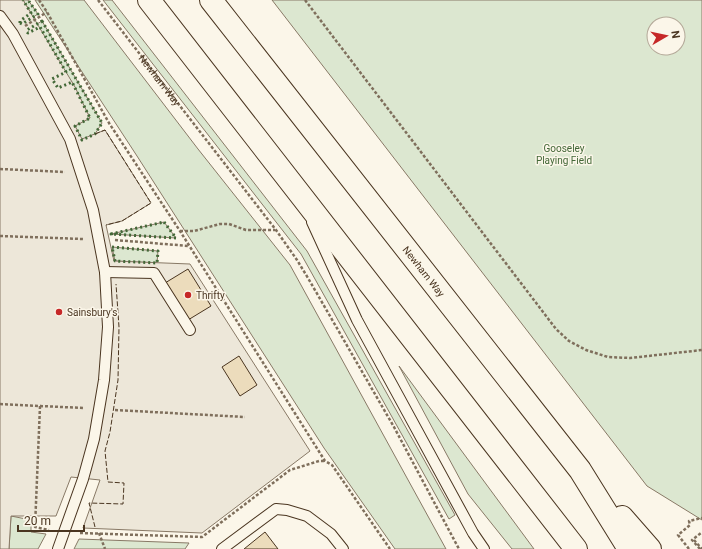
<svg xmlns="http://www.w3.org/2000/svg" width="702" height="549" viewBox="0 0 702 549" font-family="Roboto,sans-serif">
<rect width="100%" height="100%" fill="#fbf6e9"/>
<!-- green -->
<g fill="#dce7d0" stroke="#887966" fill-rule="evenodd">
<path d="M23 0H28L38 14 22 24 31 13Z"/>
<path d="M35 0H84L198 149 290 265 446 549H395L324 448 137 156Z"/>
<path d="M103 0H112L307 251 455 515 449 519 301 254Z"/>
<path d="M272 0H702V520L647 486ZM654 24H678V48H654Z"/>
<path d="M42 21 102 123 95 134 82 140 75 126 90 118 72 82 27 30Z"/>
<path d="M164 222 176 238 111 234Z"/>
<path d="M112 247 158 251 157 263 115 261Z"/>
<path d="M399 366 534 549H512L468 494Z"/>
<path d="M11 516 31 520V532L46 534 38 549H9Z"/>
<path d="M79 539 189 543 185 549H74Z"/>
</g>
<!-- parking -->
<path fill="#ede7d9" stroke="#887966" d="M0 0H23L75 87 90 118 75 126 82 139 105 130 151 203 122 221 106 225 114 261 190 264 310 451 202 533 83 528 100 480 71 477 56 516H11L9 549H0Z"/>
<!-- building -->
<g fill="#ecdcbc" stroke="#4a3520">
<path d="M188 269 211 306 188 320 165 283Z"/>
<path d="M239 356 257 385 240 396 222 367Z"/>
<path d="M265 532 278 549H244Z"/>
</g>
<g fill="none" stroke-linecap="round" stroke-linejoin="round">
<!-- lane casing -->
<g stroke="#4a3520" stroke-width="12">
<g id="lane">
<path d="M0 16 13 34 70 139 93 210 105 272 108 327 104 380 94 439 83 479 58 549"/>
<path d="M312 222 357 320 473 533 484 549"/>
<path d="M105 272 154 273 190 330"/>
<path d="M222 549 276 509 287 510 307 516 331 534 343 549"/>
</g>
</g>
<!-- highway casing -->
<g stroke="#4a3520" stroke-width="24">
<g id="highway">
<path d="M149 0 576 549"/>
<path id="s2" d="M211 0 580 470 629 549"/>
<path d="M622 517 650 549"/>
</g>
</g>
<!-- path -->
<g stroke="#7f6f5c" stroke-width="2.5" stroke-dasharray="3 2" stroke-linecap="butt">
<path d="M39 0 47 12 109 123 180 231 325 461 332 465 390 549"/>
<path id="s1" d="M98 0 276 230 297 260 308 278 394 427 459 549"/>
<path d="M305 0 556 329 569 341 586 350 608 357 630 358 702 350"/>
<path d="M25 26 47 12"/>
<path d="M0 169 65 172"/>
<path d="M180 231H194L220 224H229L246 230H275"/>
<path d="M0 236 83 239"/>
<path d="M115 240 189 246"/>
<path d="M0 404 40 406 35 527 49 530"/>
<path d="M40 406 84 408"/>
<path d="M115 410 245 417"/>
<path d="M80 533 202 537 290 470 319 461H325"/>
<path d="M99 533 105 549"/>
<path d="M694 540 702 549"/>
<path d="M689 549 678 535 690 525 689 521 702 518"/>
<path d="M700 549 692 540 701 533 702 534"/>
</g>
<!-- lane -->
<use href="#lane" stroke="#fbf6e9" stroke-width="10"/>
<!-- highway -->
<use href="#highway" stroke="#fbf6e9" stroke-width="22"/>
<!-- hedge -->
<g stroke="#436837" stroke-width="3" stroke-dasharray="2 3" stroke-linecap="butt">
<path d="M42 21 102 123 95 134 82 140 75 126 90 118 72 82 58 88 52 79 66 72 40 27 28 33 27 32V30Z"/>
<path d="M20 23 22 24 38 14 28 0"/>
<path d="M20 23V21L31 13 23 0"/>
<path d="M164 222 176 238 111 234Z"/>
<path d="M112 247 158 251 157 263 115 261Z"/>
</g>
<!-- fence -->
<g stroke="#4a3520" stroke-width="1" stroke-dasharray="5 2" stroke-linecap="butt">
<path d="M95 134 105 130 151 203 122 221 106 225"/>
<path d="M95 527 89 503 123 504 124 483 108 482 105 451 110 432 118 380 119 327 116 284"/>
</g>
</g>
<!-- markers -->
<g fill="#c62828" stroke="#fbf6e9" stroke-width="1.5">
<circle cx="188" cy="295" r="4"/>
<circle cx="59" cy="312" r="4"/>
</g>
<g text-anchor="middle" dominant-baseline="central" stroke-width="3" stroke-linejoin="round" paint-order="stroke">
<!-- street labels -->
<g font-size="10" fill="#4a3520" stroke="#fbf6e9">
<text stroke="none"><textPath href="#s1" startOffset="101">Newham Way</textPath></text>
<text stroke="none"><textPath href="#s2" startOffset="345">Newham Way</textPath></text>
</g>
<!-- park labels -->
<g font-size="10" fill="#436837" stroke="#fbf6e9">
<text x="564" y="148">Gooseley<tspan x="564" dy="12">Playing Field</tspan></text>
</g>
<!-- poi labels -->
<g font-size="10" fill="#4a3520" stroke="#fbf6e9" text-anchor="start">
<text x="196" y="295">Thrifty</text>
<text x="67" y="312">Sainsbury's</text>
</g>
</g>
<!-- north arrow -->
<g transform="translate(666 36) rotate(81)"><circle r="19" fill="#fbf6e9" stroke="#b4a999"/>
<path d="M0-3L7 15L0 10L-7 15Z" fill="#c62828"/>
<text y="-6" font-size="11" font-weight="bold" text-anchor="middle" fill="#4a3520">N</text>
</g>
<!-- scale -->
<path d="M18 525v6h66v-6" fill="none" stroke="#4a3520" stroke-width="2"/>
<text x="24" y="525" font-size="12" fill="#4a3520" stroke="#fbf6e9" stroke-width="3" paint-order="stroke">20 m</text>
</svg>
